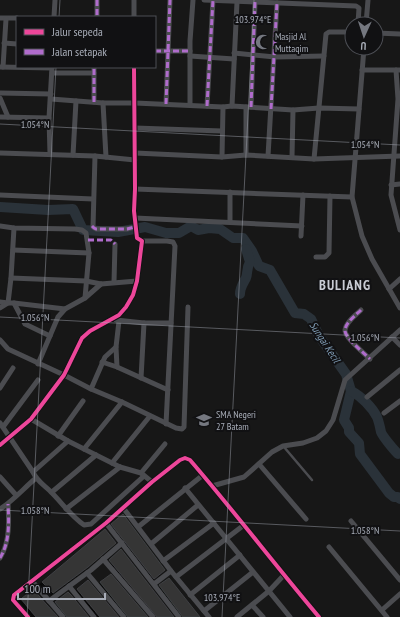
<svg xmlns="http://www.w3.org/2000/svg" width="400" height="617" viewBox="0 0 400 617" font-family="'PT Sans Narrow',sans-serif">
<defs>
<filter id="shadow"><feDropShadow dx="-2.5" dy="2.5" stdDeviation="0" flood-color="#0009"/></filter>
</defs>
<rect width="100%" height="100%" fill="#171717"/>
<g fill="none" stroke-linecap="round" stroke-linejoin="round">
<!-- river -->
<g stroke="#2a3239" stroke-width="10">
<path d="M0 207 48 210 73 209 83 230 118 232 145 227 166 233H179L191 226 198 230 209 228 220 229 233 238H243L252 251 259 266 270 270 295 313 304 314 311 319 319 336 346 374 351 391 344 420 349 428V432L359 443 360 454 389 493 394 497H398L400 499"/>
<path d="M240 294C240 287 243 284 246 278 248 273 246 269 250 262L246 249"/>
<path d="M351 391C361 396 372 407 377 417 379 422 380 427 381 432 383 437 394 450 398 454"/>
</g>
</g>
<!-- building -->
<g fill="#353536" stroke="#3f4043" filter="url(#shadow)">
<path d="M123 514 165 570 154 579 111 524Z"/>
<path d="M105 529 116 543 88 567 53 593 42 582Z"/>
<path d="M121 549 174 617H157L109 560Z"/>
<path d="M111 574 148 617H128L100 582Z"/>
<path d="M169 578 200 617H183L159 585Z"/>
<path d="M88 580 119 617H100L77 589Z"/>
<path d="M33 589 46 604 58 617H36L21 599Z"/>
<path d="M68 592 71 595 89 617H67L55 602Z"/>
</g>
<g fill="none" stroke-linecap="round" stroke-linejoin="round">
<!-- lane -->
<path stroke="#4b4c50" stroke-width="2.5" d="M284 447 312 480"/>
<!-- street -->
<g stroke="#4b4c50" stroke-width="5">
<path d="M97 0V17"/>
<path d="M204 0 356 6 359 8 358 24"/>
<path d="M54 17 55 0"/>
<path d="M134 17V0"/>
<path d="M0 18H17"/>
<path d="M366 24 368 0"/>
<path d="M376 33 400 34"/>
<path d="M4 43 17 44"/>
<path d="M364 48 352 197 362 236 372 259 400 308"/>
<path d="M155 51H190"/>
<path d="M234 53 275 57 324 56"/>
<path d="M190 56 234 59"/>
<path d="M0 67 52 68"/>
<path d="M3 67 6 19"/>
<path d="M362 70H400"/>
<path d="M396 70 398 99 391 195 400 230"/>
<path d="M52 73H94"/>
<path d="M0 93 51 94"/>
<path d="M0 98 8 117"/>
<path d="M51 99 103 103H135L223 107 232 106 293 110 319 108 359 109"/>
<path d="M94 102V67"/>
<path d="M103 103 106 157"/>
<path d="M166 104 170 0"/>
<path d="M190 105V41L193 0"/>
<path d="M207 106 213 0"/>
<path d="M232 106 237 2"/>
<path d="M251 107 255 2"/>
<path d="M0 117 49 118"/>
<path d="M135 128 222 131"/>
<path d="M0 153 95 156 135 160"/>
<path d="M135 153 222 157 246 155 314 159 400 156"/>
<path d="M50 154 49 118 52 67"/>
<path d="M73 155 76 101"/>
<path d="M246 155V107"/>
<path d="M95 156 93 227 96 229H127L135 227"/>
<path d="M268 156 277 3"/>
<path d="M222 157 223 107"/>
<path d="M292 157 293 110"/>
<path d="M314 159 326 34 329 32H352"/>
<path d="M391 185 400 184"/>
<path d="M135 189 352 197"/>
<path d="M0 195 93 199"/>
<path d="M135 218 302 226"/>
<path d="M230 222V192"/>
<path d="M0 226 14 228 75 229 82 230 86 233 89 253 85 298"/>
<path d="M301 236 303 195"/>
<path d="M142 241H167L173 242 175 246 166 424"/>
<path d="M13 250 89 253"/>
<path d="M316 257H325L329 253 330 196"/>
<path d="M11 278 86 281 101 284 137 281"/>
<path d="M114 282 115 244"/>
<path d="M389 289 400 279"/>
<path d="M0 302 8 303 11 278 14 228"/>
<path d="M14 303 25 324 50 336"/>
<path d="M0 308 8 303H14L65 309"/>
<path d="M361 310C356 315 346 322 345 330 344 337 364 353 370 359"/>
<path d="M116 320 144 323H171"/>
<path d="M392 337 400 345"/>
<path d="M0 340 8 349 64 375 91 389 122 402 176 428 182 429 184 427 188 307"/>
<path d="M116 347 117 367"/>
<path d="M102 362 117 367 168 390"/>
<path d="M38 364 58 317 65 309 85 298 101 284"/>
<path d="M141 378 144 323"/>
<path d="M0 388 13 368"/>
<path d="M91 389 105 357 116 347 119 321"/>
<path d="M367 397 400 370"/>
<path d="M384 413 400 401"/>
<path d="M31 419 68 441 120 467 141 473 152 482"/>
<path d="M0 423 33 472"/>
<path d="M3 427 38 380"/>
<path d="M58 436 83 401"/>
<path d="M68 441 33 472C37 482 46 486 52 493 63 504 71 516 84 525L91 524 144 476"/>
<path d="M0 445 31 419 64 375 82 338 90 331 119 315 126 307 133 295 137 281 142 241 137 238 134 211 135 189 134 67"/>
<path d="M84 449 122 402"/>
<path d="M112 463 150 416"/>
<path d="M259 464 306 519"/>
<path d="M141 473 165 444"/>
<path d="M0 477 16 495"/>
<path d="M212 486 244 477 272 452 283 446 303 443 317 438 326 431 333 420 345 380 400 330"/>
<path d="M185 488 290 617"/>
<path d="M52 492 96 455"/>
<path d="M0 509C13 501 24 488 36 478"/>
<path d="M66 509 120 467"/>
<path d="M124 509 171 571 209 617"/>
<path d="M351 521 400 580"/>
<path d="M106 523 179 617"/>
<path d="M138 527 203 475"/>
<path d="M151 544 198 505"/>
<path d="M329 547 387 617"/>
<path d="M0 558C10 542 9 521 8 504"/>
<path d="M103 559 153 617"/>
<path d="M163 561 214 523"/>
<path d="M87 573 124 617"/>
<path d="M176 577 244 525"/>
<path d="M32 581 63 617"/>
<path d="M154 584 171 571"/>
<path d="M69 586 94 617"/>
<path d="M190 595 240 555"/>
<path d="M49 601 91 570 122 543"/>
<path d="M252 605 263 617"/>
<path d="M382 610 400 594"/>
<path d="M204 611 253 572"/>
<path d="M28 617 13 600 14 595 106 523 152 482 180 460 185 458 190 460C234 511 275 565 319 617"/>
<path d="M237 617 269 591 284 575"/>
</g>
<!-- quiet -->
<g stroke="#b06ccc" stroke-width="3" stroke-dasharray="6 3" stroke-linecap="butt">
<path d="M97 0V17"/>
<path d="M155 51H190"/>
<path d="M94 102V67"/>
<path d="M166 104 170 0"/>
<path d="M207 106 213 0"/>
<path d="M251 107 255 2"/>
<path d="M271 109 277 3"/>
<path d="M92 226 94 228 96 229H127L135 227"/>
<path d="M88 240H111L115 244"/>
<path d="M361 310C356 315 346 322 345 330 344 337 364 353 370 359"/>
<path d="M0 558C10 542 9 521 8 504"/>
</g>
<!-- cycleway casing -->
<g stroke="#111113" stroke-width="6">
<g id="cycleway">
<path d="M0 445 31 419 64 375 82 338 90 331 119 315 126 307 133 295 137 281 142 241 137 238 134 211 135 189 134 67"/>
<path d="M28 617 13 600 14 595 106 523 152 482 180 460 185 458 190 460C234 511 275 565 319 617"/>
</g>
</g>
<!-- cycleway -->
<use href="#cycleway" stroke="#ed469a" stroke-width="4"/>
</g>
<!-- ticks -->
<path fill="none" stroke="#a8adb8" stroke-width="1" stroke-opacity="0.45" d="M59 17 60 0M0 124 400 145M0 317 400 338M0 510 400 531M27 617 56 67M222 617 254 0"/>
<!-- icons -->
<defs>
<g id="mosque-bare" transform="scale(1.2)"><path d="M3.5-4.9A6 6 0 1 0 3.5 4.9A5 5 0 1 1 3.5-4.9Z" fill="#757880" stroke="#111113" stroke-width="2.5" paint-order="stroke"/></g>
<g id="school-bare" transform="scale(1.2)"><path d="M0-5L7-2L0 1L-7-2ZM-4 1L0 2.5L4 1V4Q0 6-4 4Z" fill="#757880" stroke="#111113" stroke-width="2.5" paint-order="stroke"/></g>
</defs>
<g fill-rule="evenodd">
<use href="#mosque-bare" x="263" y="42"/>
<use href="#school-bare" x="204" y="420"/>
</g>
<g text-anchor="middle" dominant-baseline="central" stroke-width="4" stroke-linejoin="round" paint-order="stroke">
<!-- poi labels -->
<g font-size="10" fill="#a8adb8" stroke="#111113" text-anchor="start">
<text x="275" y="36">Masjid Al<tspan x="275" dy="12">Muttaqim</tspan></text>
<text x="216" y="414">SMA Negeri<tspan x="216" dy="12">27 Batam</tspan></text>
</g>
<!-- water labels -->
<g font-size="11" font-style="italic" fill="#7f9bb3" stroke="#111113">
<text transform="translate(325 342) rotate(57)">Sungai Kecil</text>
</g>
<!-- district labels -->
<g font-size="14" font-weight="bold" letter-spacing="1" fill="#c9ccd4" stroke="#111113">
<text x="345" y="285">BULIANG</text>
</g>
</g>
<g font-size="10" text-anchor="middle" fill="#a8adb8" stroke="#111113" stroke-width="4" stroke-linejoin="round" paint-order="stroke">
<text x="253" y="23">103.974°E</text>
<text x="35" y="128">1.054°N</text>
<text x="365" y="148">1.054°N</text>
<text x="35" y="321">1.056°N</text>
<text x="365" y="341">1.056°N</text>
<text x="35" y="514">1.058°N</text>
<text x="365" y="534">1.058°N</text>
<text x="222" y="601">103.974°E</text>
</g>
<!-- legend -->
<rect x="16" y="16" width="140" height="52" fill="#111113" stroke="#4d4f55"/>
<rect x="24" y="29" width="20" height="6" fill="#ed469a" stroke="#4d4f55"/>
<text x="52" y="36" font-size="12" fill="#a8adb8">Jalur sepeda</text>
<rect x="24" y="49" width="20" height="6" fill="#b06ccc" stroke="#4d4f55"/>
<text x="52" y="56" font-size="12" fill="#a8adb8">Jalan setapak</text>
<!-- north arrow -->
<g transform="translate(364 36) rotate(183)"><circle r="19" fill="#111113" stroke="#4d4f55"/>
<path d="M0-3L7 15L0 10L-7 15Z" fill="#757880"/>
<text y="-6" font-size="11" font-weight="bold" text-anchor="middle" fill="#a8adb8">U</text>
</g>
<!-- scale -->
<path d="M18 593v6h87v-6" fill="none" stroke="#a8adb8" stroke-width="2"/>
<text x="24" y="593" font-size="12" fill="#a8adb8" stroke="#111113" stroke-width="3" paint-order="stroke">100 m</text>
</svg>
